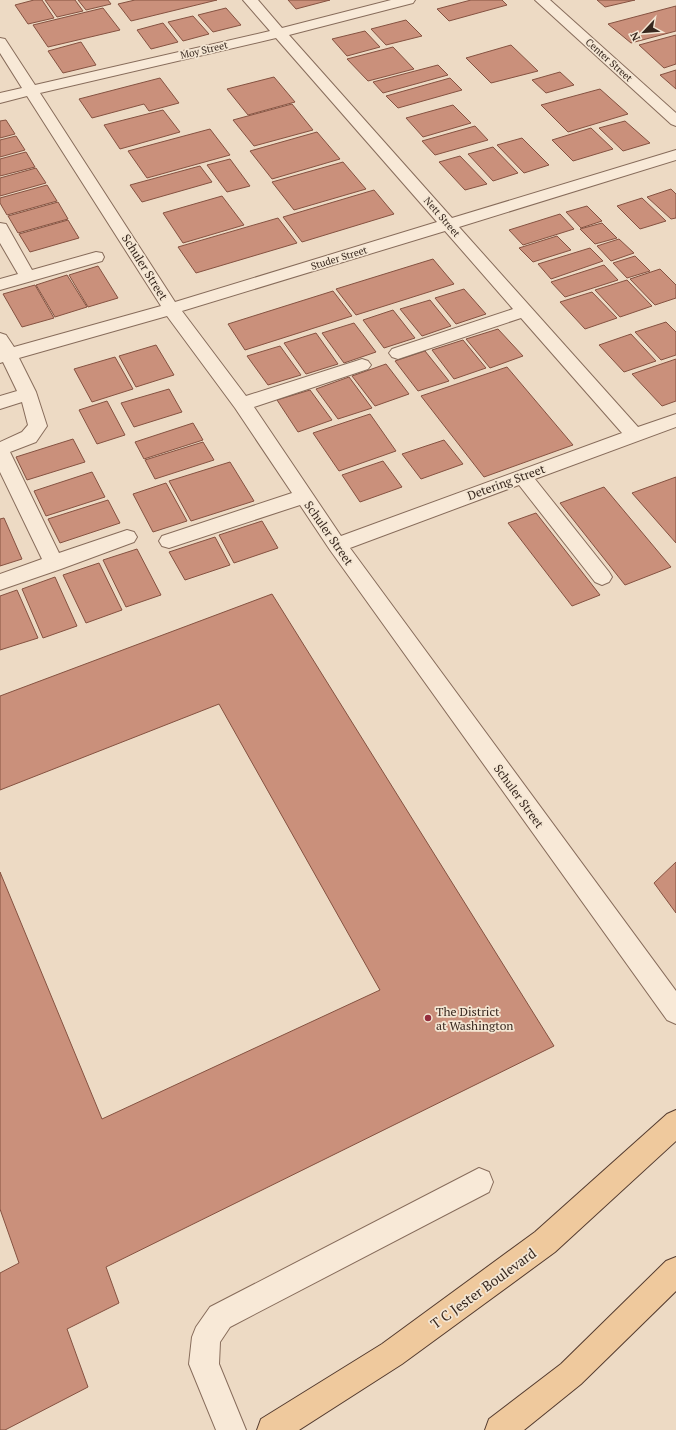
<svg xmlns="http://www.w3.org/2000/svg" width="676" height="1430" viewBox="0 0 676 1430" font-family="'PT Serif',serif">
<rect width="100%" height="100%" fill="#eddac4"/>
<!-- building -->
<g fill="#ca907b" stroke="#855241">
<path d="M34 0H42L54 18 28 24 15 5Z"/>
<path d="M45 0H75L83 11 57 17Z"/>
<path d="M78 0H108L111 4 86 10Z"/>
<path d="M135 0H217L131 21 118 4Z"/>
<path d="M288 0H330L296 9Z"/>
<path d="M471 0H502L507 5 449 21 437 9Z"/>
<path d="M597 0H635L605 7Z"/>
<path d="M676 6V31L631 43 608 24Z"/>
<path d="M103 8 120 30 48 47 33 25Z"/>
<path d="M226 8 241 25 213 32 198 15Z"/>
<path d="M193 16 209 34 183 41 168 22Z"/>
<path d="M406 20 422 36 386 45 371 29Z"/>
<path d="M163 23 178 42 151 49 137 30Z"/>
<path d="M365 31 380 47 347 56 332 39Z"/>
<path d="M676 35V64L664 68 639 45Z"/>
<path d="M81 42 96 65 63 73 48 51Z"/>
<path d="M511 45 538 71 491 83 466 58Z"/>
<path d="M393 47 414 69 368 81 347 59Z"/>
<path d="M438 65 448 75 383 93 373 82Z"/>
<path d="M676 70V89L660 75Z"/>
<path d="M560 72 574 85 546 93 532 80Z"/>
<path d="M274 77 295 102 248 115 227 89Z"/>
<path d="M160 78 179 103 149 111 144 104 92 118 79 99Z"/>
<path d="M450 78 462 90 398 108 386 96Z"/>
<path d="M600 89 628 114 568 132 541 105Z"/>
<path d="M292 104 313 130 254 146 233 120Z"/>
<path d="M453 105 471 123 423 137 406 118Z"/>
<path d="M163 110 180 132 120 149 104 125Z"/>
<path d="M6 120 15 134 0 138V121Z"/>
<path d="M625 121 650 143 623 151 599 128Z"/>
<path d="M475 126 488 140 435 155 422 141Z"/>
<path d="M591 128 613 149 573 161 552 140Z"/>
<path d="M210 129 230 155 147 178 128 151Z"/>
<path d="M317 132 340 159 272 179 250 151Z"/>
<path d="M16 136 25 150 0 157V140Z"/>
<path d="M522 138 549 165 524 173 497 145Z"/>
<path d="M493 147 518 173 493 181 468 154Z"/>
<path d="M26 152 35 167 0 176V159Z"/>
<path d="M460 156 487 184 465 190 439 162Z"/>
<path d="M230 159 250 186 227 192 207 165Z"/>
<path d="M343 162 366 189 294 210 272 182Z"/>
<path d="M200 166 212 182 142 202 130 185Z"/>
<path d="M36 168 46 183 0 196V178Z"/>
<path d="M47 185 57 201 7 215 0 203V198Z"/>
<path d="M671 189 676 194V218L671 219 647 197Z"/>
<path d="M374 190 394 214 302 242 283 217Z"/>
<path d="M222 196 244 225 183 243 163 213Z"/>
<path d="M642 198 666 221 640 229 617 206Z"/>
<path d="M58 202 68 219 18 233 8 216Z"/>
<path d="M587 206 602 221 581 228 566 212Z"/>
<path d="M560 214 574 229 523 245 509 230Z"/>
<path d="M278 218 297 243 196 273 178 247Z"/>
<path d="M68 220 79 238 30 252 19 234Z"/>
<path d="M602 223 617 238 595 244 580 229Z"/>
<path d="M557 236 571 250 533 262 519 248Z"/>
<path d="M619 239 634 253 611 261 597 246Z"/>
<path d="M590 248 603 261 551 279 538 264Z"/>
<path d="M635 256 650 271 627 278 613 263Z"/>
<path d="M433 259 454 284 356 315 336 289Z"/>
<path d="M604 265 618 280 565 297 551 282Z"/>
<path d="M98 266 118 298 88 307 69 275Z"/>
<path d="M660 269 676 285V298L655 305 630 279Z"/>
<path d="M67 275 87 307 55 317 36 285Z"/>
<path d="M627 280 652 306 620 317 595 290Z"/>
<path d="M35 285 54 318 22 327 3 294Z"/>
<path d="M464 289 486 314 456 324 435 298Z"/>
<path d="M333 291 352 316 245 350 228 324Z"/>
<path d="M592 292 617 318 585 329 560 302Z"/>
<path d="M430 300 451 326 422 336 400 309Z"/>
<path d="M393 310 415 338 384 348 363 320Z"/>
<path d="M666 322 676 332V355L661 360 635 332Z"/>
<path d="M354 323 376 352 344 363 322 333Z"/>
<path d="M498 329 523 356 490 368 466 339Z"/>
<path d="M316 333 338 364 306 374 284 343Z"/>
<path d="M631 334 656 361 624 372 599 345Z"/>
<path d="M463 340 486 368 454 379 432 350Z"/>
<path d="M156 345 174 375 136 387 119 356Z"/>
<path d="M280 346 301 375 268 385 247 356Z"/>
<path d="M425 351 449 381 418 391 395 361Z"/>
<path d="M115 357 133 389 92 402 74 369Z"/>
<path d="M676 359V401L662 406 632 374Z"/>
<path d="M386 364 409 394 375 406 352 376Z"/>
<path d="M507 367 573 445 484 477 421 396Z"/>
<path d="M349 377 372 408 338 419 316 389Z"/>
<path d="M169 389 182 412 134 427 121 403Z"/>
<path d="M310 390 332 420 298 432 277 400Z"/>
<path d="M107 401 125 435 97 444 79 410Z"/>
<path d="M370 414 396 451 339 471 313 433Z"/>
<path d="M193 423 203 440 144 459 135 442Z"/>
<path d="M73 439 85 462 27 480 16 457Z"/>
<path d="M444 440 463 464 421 479 402 454Z"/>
<path d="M203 442 214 460 155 479 145 460Z"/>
<path d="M383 461 402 487 360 502 342 475Z"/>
<path d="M230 462 254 501 191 521 169 481Z"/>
<path d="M92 472 105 497 46 516 34 491Z"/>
<path d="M676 477V543L632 493Z"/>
<path d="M166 483 187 521 153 532 133 494Z"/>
<path d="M604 487 671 567 625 585 560 503Z"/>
<path d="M108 500 120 523 60 543 48 519Z"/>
<path d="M536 513 600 595 572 606 508 523Z"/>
<path d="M4 518 22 559 0 566V519Z"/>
<path d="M262 521 278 548 234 563 219 535Z"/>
<path d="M215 537 230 565 185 580 169 552Z"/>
<path d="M137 549 161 595 126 607 103 560Z"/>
<path d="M99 563 122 610 86 623 63 575Z"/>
<path d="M55 577 77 626 43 638 22 589Z"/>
<path d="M17 590 38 638 0 650V596Z"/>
<path d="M272 594 554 1046 106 1267 119 1303 67 1329 88 1387 5 1430H0V1273L19 1263 0 1209V872L102 1119 380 990 219 704 0 790V696Z"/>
<path d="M676 862V913L654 883Z"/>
</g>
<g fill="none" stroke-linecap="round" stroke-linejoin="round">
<!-- minor casing -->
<g stroke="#876c5b" stroke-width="2">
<g id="minor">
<path d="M243 0H258L282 28 391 0H415L413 3 289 35 452 218 676 150V160L459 227 638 427 676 414V427L535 479 609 572 612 577 609 582 602 585 595 582 519 485 350 548 676 991V1024L667 1020 330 550 300 505 169 548 162 546 159 541 162 536 292 493 235 408 167 316 19 358 36 392 47 426 36 442 10 452 59 553 127 530 134 532 137 537 134 542 61 569 0 590V574L42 559 0 472V442L22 432 28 425 22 402 0 409V396L17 391 3 362 0 363V333L6 335 14 347 161 306 27 96 0 103V93L22 88 0 53V38L5 39 35 85 270 31ZM276 38 437 222 175 302 40 93ZM445 231 513 309 392 349 389 353 392 357 398 359 521 318 622 433 341 536 254 407 368 369 371 365 368 361 362 359 356 361 246 396 182 311Z"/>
<path d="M535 0H550L676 113V126L671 124Z"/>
<path d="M0 223 6 224 32 270 96 252 102 253 104 257 102 261 0 290V279L18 274 0 243Z"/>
<path d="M479 1168 489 1172 493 1182 489 1192 230 1327 220 1342 219 1364 246 1430H216L189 1364 192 1337 196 1327 210 1307Z"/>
</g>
</g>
<!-- major casing -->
<g stroke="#543b2f" stroke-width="2">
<g id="major">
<path d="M676 1110V1141L555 1252 402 1364 299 1430H257L261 1419 382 1344 535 1232 667 1114Z"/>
<path d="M676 1257V1291L581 1384 524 1430H485L489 1419 561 1364 666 1261Z"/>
</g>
</g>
<!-- minor -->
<use href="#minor" fill="#f8e9d7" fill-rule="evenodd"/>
<!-- major -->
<use href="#major" fill="#efc99d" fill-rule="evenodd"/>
</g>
<!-- markers -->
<circle fill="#942d3d" stroke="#f4e6d3" stroke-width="1.5" cx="428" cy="1018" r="4"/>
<g text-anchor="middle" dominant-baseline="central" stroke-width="3.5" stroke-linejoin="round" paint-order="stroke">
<!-- far-street labels -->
<g font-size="10" fill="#37271e" stroke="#f4e6d3">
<text transform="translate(204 50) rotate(-13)">Moy Street</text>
<text transform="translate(609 60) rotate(42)">Center Street</text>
<text transform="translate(442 217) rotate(49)">Nett Street</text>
<text transform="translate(339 258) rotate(-17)">Studer Street</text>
</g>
<!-- street labels -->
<g font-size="12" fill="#37271e" stroke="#f4e6d3">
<text transform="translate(145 267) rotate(58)">Schuler Street</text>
<text transform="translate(506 482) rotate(-20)">Detering Street</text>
<text transform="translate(329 533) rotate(55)">Schuler Street</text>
<text transform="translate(519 796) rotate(54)">Schuler Street</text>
</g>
<!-- poi labels -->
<g font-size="12" fill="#37271e" stroke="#f4e6d3" text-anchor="start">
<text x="436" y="1011">The District<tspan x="436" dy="14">at Washington</tspan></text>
</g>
<!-- near-street labels -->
<g font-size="14" fill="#37271e" stroke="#f4e6d3">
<text transform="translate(483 1288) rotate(-36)">T C Jester Boulevard</text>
</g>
</g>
<!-- north arrow -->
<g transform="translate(644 32) rotate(244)" stroke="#f4e6d3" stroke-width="3" paint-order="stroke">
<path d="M0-3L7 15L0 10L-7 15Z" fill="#37271e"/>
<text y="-6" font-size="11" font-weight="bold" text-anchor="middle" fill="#37271e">N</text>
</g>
</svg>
